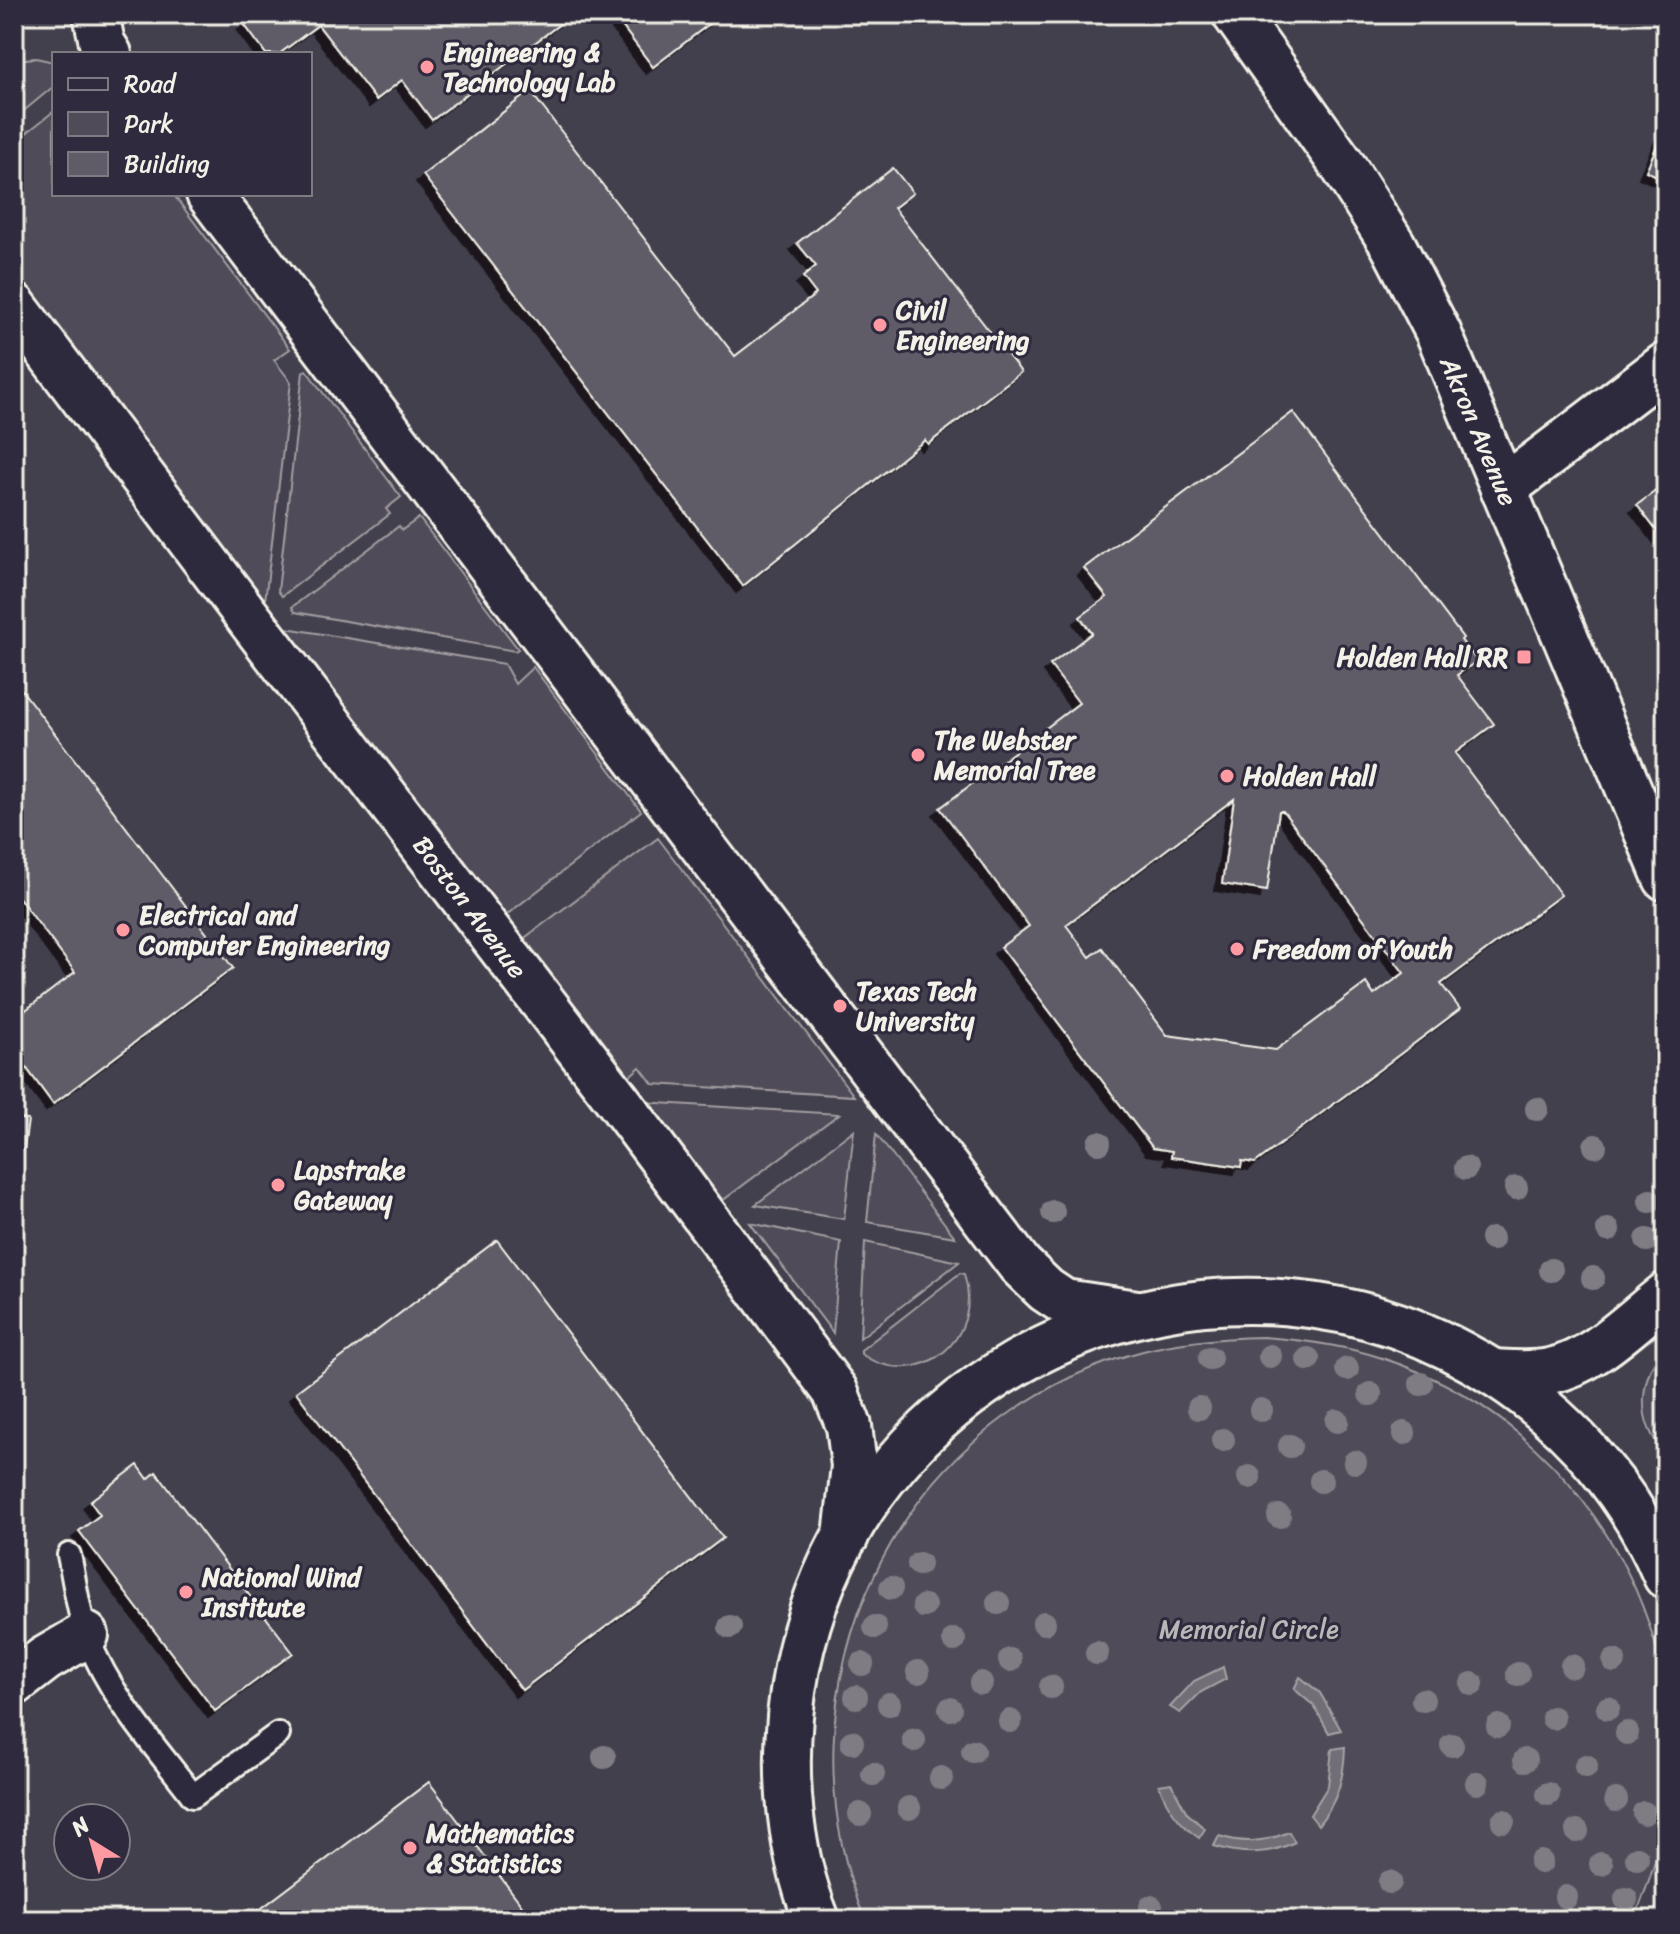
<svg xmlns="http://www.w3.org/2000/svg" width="1680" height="1934" viewBox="0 0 1680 1934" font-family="Sriracha,sans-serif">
<defs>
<filter id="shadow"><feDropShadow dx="-7" dy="7" stdDeviation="0" flood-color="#0009"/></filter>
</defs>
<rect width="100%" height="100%" fill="#373244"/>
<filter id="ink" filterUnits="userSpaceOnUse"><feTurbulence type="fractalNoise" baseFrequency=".0125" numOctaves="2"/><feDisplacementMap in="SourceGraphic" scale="16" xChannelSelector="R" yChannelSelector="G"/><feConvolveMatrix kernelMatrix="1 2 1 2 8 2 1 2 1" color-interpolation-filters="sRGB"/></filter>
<g filter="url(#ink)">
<!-- built -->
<path fill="#433f4e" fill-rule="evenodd" d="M14 14H1666V1920H14ZM54 54H310V194H54ZM68 1818H116V1866H68Z"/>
<!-- green -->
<g fill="#504b59" stroke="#a29ea0" stroke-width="2">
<path d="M36 58 54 62V86L14 119V60Z"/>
<path d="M54 111V194H173L290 349 274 360 291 382 265 601 261 605 14 277V143Z"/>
<path d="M306 370 401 497 386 509 390 514 282 596 278 591 303 372Z"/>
<path d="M419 518 518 649 515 651 295 612 292 607 399 526 402 530Z"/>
<path d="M280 627 504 664 515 684 533 667 641 811 501 919Z"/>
<path d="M658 838 854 1096 653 1084 640 1067 623 1082 518 943Z"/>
<path d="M641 1102 839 1114 718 1204Z"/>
<path d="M854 1130 844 1219 755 1205Z"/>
<path d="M876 1134 955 1237 867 1222Z"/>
<path d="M750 1223 841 1242 833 1333Z"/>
<path d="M865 1242 959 1262 860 1338Z"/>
<path d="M960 1273 964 1274C985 1340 919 1393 861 1354V1350Z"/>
<path d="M1263 1337C1303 1340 1343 1345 1382 1358 1513 1400 1615 1509 1654 1640 1669 1691 1670 1750 1666 1803 1663 1843 1649 1883 1634 1920H865C770 1687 896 1416 1143 1351 1182 1341 1222 1338 1263 1337Z"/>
<path d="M1666 1345V1454C1635 1422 1638 1378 1666 1345Z"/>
</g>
<!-- water -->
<g fill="#726e77" stroke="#a6a2a4" stroke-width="2">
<path d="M1223 1667 1226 1679 1201 1692 1180 1713 1170 1707 1194 1681Z"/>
<path d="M1300 1677 1320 1693 1341 1730 1329 1733 1314 1706 1294 1689Z"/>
<path d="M1345 1747C1344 1778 1338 1801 1318 1825L1310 1815 1328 1786 1332 1749Z"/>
<path d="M1171 1783 1187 1813 1205 1829 1199 1838C1180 1825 1167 1807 1159 1785Z"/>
<path d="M1289 1832 1295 1842C1268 1855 1243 1855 1214 1846L1219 1836C1244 1844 1265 1842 1289 1832Z"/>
</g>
<!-- building -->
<g fill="#5f5c67" stroke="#f4f1e8" stroke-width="2" fill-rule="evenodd" filter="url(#shadow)">
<path d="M257 14H573L432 120 402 80 376 100 318 25 279 54H266L244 24Z"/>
<path d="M613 14H722L653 67Z"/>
<path d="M530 91 735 356 816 294 803 277 816 266 797 243 893 168 913 193 894 208 1021 372 928 444 925 440 743 586 423 175Z"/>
<path d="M1666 125V180L1646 171Z"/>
<path d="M1293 412 1463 638 1461 640 1477 661 1457 675 1494 724 1455 753 1561 895 1441 984 1460 1009 1255 1163 1242 1161 1241 1167 1171 1157 1172 1151 1153 1148 1001 947 1029 926 940 808 1079 703 1050 665 1092 633 1080 617 1107 597 1084 568ZM1234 799 1222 884 1267 891 1279 811H1283L1404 973 1374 995 1366 983 1276 1050 1167 1035 1102 948 1090 957 1066 925Z"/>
<path d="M1666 483V543L1637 505Z"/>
<path d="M14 680 233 968 53 1104 14 1051V1019L75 972 14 891Z"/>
<path d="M14 1118 28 1120 24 1149 14 1156Z"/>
<path d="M497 1240 723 1538 522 1690 296 1392Z"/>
<path d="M138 1465 148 1479 156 1472 293 1653 215 1711 79 1531 100 1515 90 1501Z"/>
<path d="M429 1782 533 1920H259L254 1914Z"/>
</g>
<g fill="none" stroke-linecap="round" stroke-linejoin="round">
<!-- service casing -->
<g stroke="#f4f1e8" stroke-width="28">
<path id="service" d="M69 1555C75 1582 78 1613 88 1639 111 1698 155 1746 193 1796L278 1734"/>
</g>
<!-- minor casing -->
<g stroke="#f4f1e8" stroke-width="50">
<g id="minor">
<path d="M96 14 102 43 109 54"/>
<path d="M1235 14 1343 166 1393 245 1438 332 1666 878"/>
<path d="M209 194 1020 1265 1046 1290 1064 1302 1137 1313"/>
<path d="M14 306 254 625 620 1103 835 1391 849 1426 854 1466 846 1536"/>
<path d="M1503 489 1666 365"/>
<path d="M1493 1372C1512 1373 1531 1375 1550 1371 1594 1362 1631 1322 1666 1295"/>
<path d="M14 1683 45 1659 86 1635"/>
<path d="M817 1920C785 1841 781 1751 797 1668 860 1351 1231 1198 1500 1377 1573 1425 1632 1495 1666 1576"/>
</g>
</g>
<!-- service -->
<use href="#service" stroke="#2f2a3d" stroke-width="22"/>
<!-- minor -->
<use href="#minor" stroke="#2f2a3d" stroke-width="44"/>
</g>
<!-- trees -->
<g fill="#807b83">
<circle cx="1537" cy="1109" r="12"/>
<circle cx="1099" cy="1143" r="12"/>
<circle cx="1595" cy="1146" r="12"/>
<circle cx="1466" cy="1168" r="12"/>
<circle cx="1516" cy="1188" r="12"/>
<circle cx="1650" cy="1201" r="12"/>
<circle cx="1053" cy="1212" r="12"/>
<circle cx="1608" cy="1230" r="12"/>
<circle cx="1492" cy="1239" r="12"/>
<circle cx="1647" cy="1240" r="12"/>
<circle cx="1551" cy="1270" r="12"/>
<circle cx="1593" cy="1278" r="12"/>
<circle cx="1270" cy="1356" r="12"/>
<circle cx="1210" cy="1358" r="12"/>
<circle cx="1308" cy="1359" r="12"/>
<circle cx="1347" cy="1369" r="12"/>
<circle cx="1421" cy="1384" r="12"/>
<circle cx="1370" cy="1394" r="12"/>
<circle cx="1199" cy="1408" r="12"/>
<circle cx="1261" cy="1410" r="12"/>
<circle cx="1337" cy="1421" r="12"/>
<circle cx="1404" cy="1433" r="12"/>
<circle cx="1223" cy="1440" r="12"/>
<circle cx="1290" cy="1446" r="12"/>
<circle cx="1355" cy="1462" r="12"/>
<circle cx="1249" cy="1477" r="12"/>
<circle cx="1321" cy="1481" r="12"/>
<circle cx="1279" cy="1516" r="12"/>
<circle cx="919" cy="1564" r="12"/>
<circle cx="891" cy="1588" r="12"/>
<circle cx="998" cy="1603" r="12"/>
<circle cx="924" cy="1606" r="12"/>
<circle cx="1044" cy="1623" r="12"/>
<circle cx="730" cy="1627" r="12"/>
<circle cx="875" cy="1627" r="12"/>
<circle cx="954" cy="1640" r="12"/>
<circle cx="1097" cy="1653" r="12"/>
<circle cx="1010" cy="1660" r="12"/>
<circle cx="1614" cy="1661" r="12"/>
<circle cx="862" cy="1664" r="12"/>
<circle cx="1572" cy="1666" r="12"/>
<circle cx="918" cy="1672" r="12"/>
<circle cx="1518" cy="1674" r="12"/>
<circle cx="981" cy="1683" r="12"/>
<circle cx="1472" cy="1684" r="12"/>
<circle cx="1051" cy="1687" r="12"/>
<circle cx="856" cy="1697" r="12"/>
<circle cx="1423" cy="1700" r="12"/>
<circle cx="889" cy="1704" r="12"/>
<circle cx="1608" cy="1708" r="12"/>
<circle cx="950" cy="1709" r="12"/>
<circle cx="1553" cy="1718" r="12"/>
<circle cx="1010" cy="1721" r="12"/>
<circle cx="1498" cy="1726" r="12"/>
<circle cx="1627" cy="1733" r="12"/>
<circle cx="914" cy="1740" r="12"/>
<circle cx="852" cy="1742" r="12"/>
<circle cx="1452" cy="1745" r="12"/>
<circle cx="973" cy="1751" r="12"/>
<circle cx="604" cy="1757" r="12"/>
<circle cx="1525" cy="1760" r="12"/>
<circle cx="1586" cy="1766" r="12"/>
<circle cx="873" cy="1774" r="12"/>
<circle cx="941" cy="1778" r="12"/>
<circle cx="1477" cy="1783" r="12"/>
<circle cx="1548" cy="1794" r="12"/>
<circle cx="1616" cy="1800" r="12"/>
<circle cx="909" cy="1808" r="12"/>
<circle cx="1644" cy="1813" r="12"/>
<circle cx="860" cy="1814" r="12"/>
<circle cx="1503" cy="1821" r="12"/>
<circle cx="1577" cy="1831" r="12"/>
<circle cx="1637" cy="1858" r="12"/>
<circle cx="1541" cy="1862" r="12"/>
<circle cx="1601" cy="1864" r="12"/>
<circle cx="1390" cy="1882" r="12"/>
<circle cx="1566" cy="1897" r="12"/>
<circle cx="1626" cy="1899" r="12"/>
<circle cx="1151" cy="1907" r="12"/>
</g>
</g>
<!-- markers -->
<g fill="#ff9aa2" stroke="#2f2a3d" stroke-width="3">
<circle cx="427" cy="67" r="8"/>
<circle cx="880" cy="325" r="8"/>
<rect x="1516" y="649" width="16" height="16" rx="4"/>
<circle cx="918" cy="755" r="8"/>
<circle cx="1227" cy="776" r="8"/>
<circle cx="123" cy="930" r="8"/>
<circle cx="1237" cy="949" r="8"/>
<circle cx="840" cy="1006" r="8"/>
<circle cx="278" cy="1185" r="8"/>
<circle cx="186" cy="1592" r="8"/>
<circle cx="410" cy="1848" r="8"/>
</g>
<g text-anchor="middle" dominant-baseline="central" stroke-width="6" stroke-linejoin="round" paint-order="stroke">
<!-- poi labels -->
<g font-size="26" font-weight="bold" fill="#f4f1e8" stroke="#2f2a3d" text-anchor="start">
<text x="443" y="52">Engineering &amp;<tspan x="443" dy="30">Technology Lab</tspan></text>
<text x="896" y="310">Civil<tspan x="896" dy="30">Engineering</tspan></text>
<text x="1508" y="657" text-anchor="end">Holden Hall RR</text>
<text x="934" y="740">The Webster<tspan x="934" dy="30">Memorial Tree</tspan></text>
<text x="1243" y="776">Holden Hall</text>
<text x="139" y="915">Electrical and<tspan x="139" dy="30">Computer Engineering</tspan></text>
<text x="1253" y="949">Freedom of Youth</text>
<text x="856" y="991">Texas Tech<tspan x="856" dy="30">University</tspan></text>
<text x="294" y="1170">Lapstrake<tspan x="294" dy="30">Gateway</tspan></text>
<text x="202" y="1577">National Wind<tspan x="202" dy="30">Institute</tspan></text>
<text x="426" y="1833">Mathematics<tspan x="426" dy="30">&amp; Statistics</tspan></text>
</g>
<!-- street labels -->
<g font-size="26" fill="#f4f1e8" stroke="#2f2a3d">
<text transform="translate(1479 431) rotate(67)">Akron Avenue</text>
<text transform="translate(470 907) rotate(53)">Boston Avenue</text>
</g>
<!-- park labels -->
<g font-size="26" fill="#bbb7b6" stroke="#2f2a3d">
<text x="1249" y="1629">Memorial Circle</text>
</g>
</g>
<!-- margin -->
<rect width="1680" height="1934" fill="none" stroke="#2f2a3d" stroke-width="48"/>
<rect x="24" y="24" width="1632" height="1886" fill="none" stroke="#f4f1e8" stroke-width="3" filter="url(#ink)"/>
<!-- legend -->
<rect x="52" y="52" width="260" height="144" fill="#2f2a3d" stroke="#7e7a81" stroke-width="2"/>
<rect x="68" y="78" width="40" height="12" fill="#2f2a3d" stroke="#7e7a81" stroke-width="2"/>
<text x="124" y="92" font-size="24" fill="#f4f1e8">Road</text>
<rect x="68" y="112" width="40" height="24" fill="#504b59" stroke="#7e7a81" stroke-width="2"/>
<text x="124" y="132" font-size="24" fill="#f4f1e8">Park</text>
<rect x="68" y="152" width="40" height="24" fill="#5f5c67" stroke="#7e7a81" stroke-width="2"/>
<text x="124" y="172" font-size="24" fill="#f4f1e8">Building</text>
<!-- north arrow -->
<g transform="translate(92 1842) rotate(323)"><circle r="38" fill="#2f2a3d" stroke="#7e7a81" stroke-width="2"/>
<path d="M0-6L14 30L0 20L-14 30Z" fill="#ff9aa2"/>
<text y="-12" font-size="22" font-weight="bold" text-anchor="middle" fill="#f4f1e8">N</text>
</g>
</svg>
